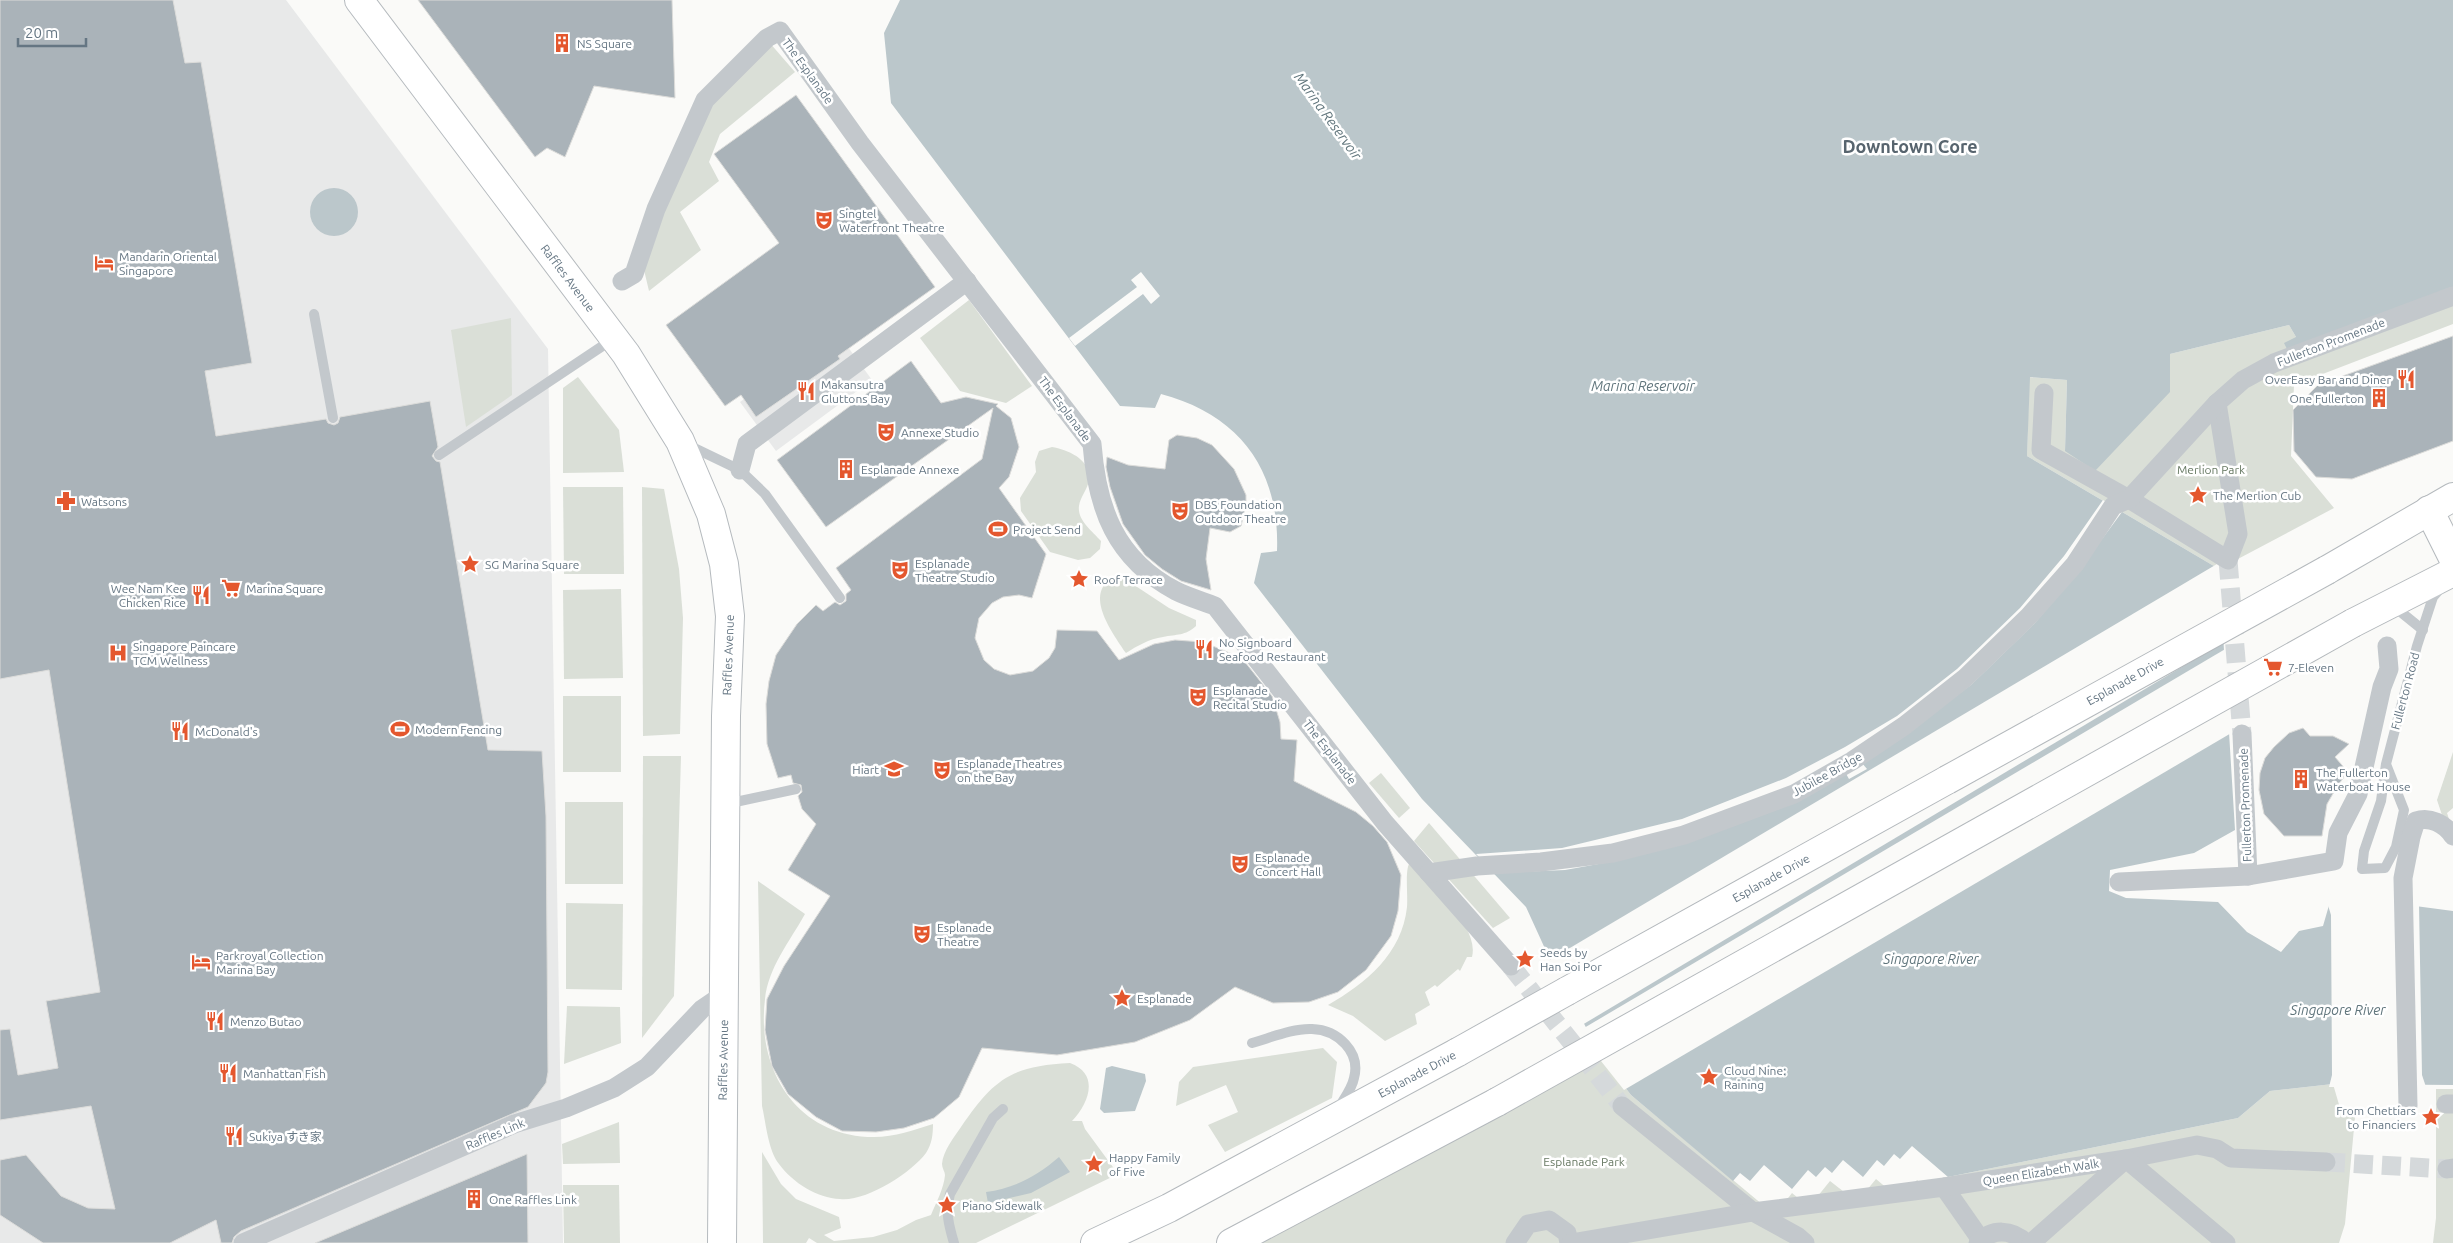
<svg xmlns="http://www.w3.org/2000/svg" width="2453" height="1243" viewBox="0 0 2453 1243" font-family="Ubuntu,'Noto Sans SC','Noto Sans JP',sans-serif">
<rect width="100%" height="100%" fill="#fafaf8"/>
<!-- built -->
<g fill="#e8e9e9">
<path d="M0 0H286L548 349 563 1243H0Z"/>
<path d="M837 332 872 380 776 451 740 402Z"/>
</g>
<!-- green -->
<g fill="#dadfd7">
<path d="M769 42 795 72 720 134 709 162 719 181 680 212 701 250 649 291 644 270 663 203 717 93Z"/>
<path d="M2453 287V324L2294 385 2291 456 2334 508 2219 569 2027 456 2029 377 2067 380 2065 451 2170 354 2289 325 2296 337Z"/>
<path d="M969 300 1032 386 1006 403 960 391 920 338Z"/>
<path d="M511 318 512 395 466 427 451 330Z"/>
<path d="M578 377 619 430 624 472 563 473V388Z"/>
<path d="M1052 447C1068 450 1091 459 1089 480 1088 489 1080 497 1079 506 1077 520 1092 531 1101 541L1100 549 1090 558 1078 560 1050 552 1021 511 1020 498 1036 472 1035 462 1039 451Z"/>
<path d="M563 487H623L624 574H564Z"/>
<path d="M642 487 664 489 679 569 683 618 680 734 643 736Z"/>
<path d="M1119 575 1169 608 1196 620V626C1185 636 1177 634 1163 637 1149 639 1137 646 1126 653 1111 631 1080 589 1119 575Z"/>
<path d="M621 589 623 678 564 679 563 590Z"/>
<rect x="563" y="696" width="58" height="76"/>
<path d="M2453 752V808L2447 813 2449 819 2444 821 2437 800Z"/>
<path d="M643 756H681L674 996 642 1038Z"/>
<path d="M1381 773 1410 808 1399 818 1369 783Z"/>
<rect x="565" y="802" width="58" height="82"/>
<path d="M1429 823 1510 918 1493 928 1414 841Z"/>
<path d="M1409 864C1429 886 1480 925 1472 957H1467L1460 971 1458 969 1437 987 1435 985 1425 992 1430 1005 1415 1014 1417 1024 1385 1041 1353 1016 1328 1005C1366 983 1402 954 1407 907 1408 896 1405 872 1409 864Z"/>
<path d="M758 881 805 914C790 941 768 968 765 999 756 1071 798 1137 874 1137 895 1137 914 1130 933 1124 933 1134 932 1144 926 1153 911 1173 866 1202 840 1199 817 1198 793 1183 779 1164 768 1150 766 1123 762 1106Z"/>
<path d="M566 903 623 904 622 990 566 989Z"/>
<path d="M567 1006 620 1007 621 1043 564 1064Z"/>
<path d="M1323 1048 1337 1062 1332 1098 1225 1152 1208 1125 1238 1112 1226 1085 1176 1106 1179 1082 1193 1067Z"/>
<path d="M1603 1059 1631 1095 1775 1215 1792 1193 1809 1207 1830 1181 1857 1202 1876 1179 1901 1200 1917 1180 1934 1194 1948 1177 2238 1118 2270 1091 2333 1084 2340 1108 2356 1107 2345 1224 2339 1243H1257Z"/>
<path d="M1070 1063C1100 1074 1089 1103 1072 1121H1082L1085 1129 1118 1174 976 1243H817L809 1238 806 1243H763L762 1152 781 1184 796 1199 839 1217 841 1228 824 1235 834 1241 873 1237 897 1230 916 1220 931 1215C936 1203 944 1188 945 1175 945 1172 942 1168 942 1164 943 1151 954 1137 961 1127 994 1079 1011 1066 1070 1063Z"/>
<path d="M2436 1089H2453V1243H2433L2436 1218Z"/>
<path d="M619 1122 620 1163 563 1164 562 1144Z"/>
<path d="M563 1185H619L620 1243H564Z"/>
</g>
<!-- water -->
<g fill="#bbc7cb">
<path d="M900 0H2453V287L2287 349 2284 343 2296 337 2289 325 2170 354V392L2095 471 2065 451 2067 380 2030 377 2027 456 2219 569 2235 830 2194 853 2110 870 2109 891 2126 898 2218 902 2247 932 2281 952 2299 931 2323 926 2332 895 2453 911V1085L2333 1084 2270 1091 2238 1118 1948 1177 1912 1146 1900 1159 1894 1154 1884 1166 1877 1160 1863 1177 1843 1160 1832 1173 1825 1167 1816 1177 1808 1170 1792 1189 1764 1165 1750 1181 1740 1173 1733 1181 1631 1095 1603 1059 1552 964 1526 907 1422 799 1254 583 1261 553 1277 551C1280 470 1240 415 1161 394L1155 408 1120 406 891 103 884 33Z"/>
<circle cx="334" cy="212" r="24"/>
<path d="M1112 1066 1145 1074 1146 1081 1135 1111 1104 1113 1100 1109 1106 1068Z"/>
<path d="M1059 1157 1070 1172 1031 1193 988 1203 986 1192C1015 1188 1037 1176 1059 1157Z"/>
</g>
<!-- pier -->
<g fill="#fafaf8">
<path d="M1141 272 1160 296 1151 304 1143 294 1075 346 1069 338 1137 287 1131 280Z"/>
<path d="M2103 500 2122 512 2080 569 2035 623 1971 685 1862 763 1867 769 1849 779 1845 772 1615 861 1565 870 1495 873 1476 854 1562 848 1682 819 1786 778 1845 747 1897 716 1957 669 2020 608 2064 556Z"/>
<path d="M2217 564 2222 568 2227 640 1582 1025 1548 961Z"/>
<path d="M2227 648 2233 732 1624 1090 1601 1061 1584 1028Z"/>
<path d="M2331 893 2419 904 2422 1075 2426 1087H2329L2332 1075 2331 915 2327 902Z"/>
</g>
<!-- building -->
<g fill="#aab3b9" stroke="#dcdcda">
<path d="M0 0H173L185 63 201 62 252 363 205 371 216 436 326 419 328 423 334 425 338 423 340 417 430 401 438 447 432 456 436 461 440 462 488 750 542 751 546 816 548 1072 546 1083 528 1107 241 1231 234 1237 232 1243H221L216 1220 170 1243H43L0 1215V1160L26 1155 61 1196 88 1208 115 1209 91 1106 0 1120V1030L10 1029 18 1075 58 1068 46 1001 100 992 49 670 0 679Z"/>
<path d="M418 0H672L675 98 594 86 565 157 547 148 535 157Z"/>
<path d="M796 95 935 287 838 356 840 359 756 417 741 395 725 406 666 325 779 243 714 154Z"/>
<path d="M2453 336V441L2352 479 2316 477 2294 451 2293 410 2318 385Z"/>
<path d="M911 361 941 403 966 397 998 404 996 406 1011 418 1019 447 1009 477 999 488 1046 554 1032 598 1019 595 1003 597 992 603 979 618 975 638 984 660 994 669 1010 675 1033 671 1049 658 1055 648 1057 630 1097 631 1119 660 1154 644 1175 640 1203 642 1237 656 1245 662 1272 696 1280 722 1281 739 1297 740 1294 781 1356 812 1373 826 1387 842 1401 875 1398 911 1391 936 1366 970 1338 992 1309 1002 1273 1003 1235 987 1190 1020 1135 1042 1057 1055 982 1048 959 1097 934 1118 904 1128 876 1132 842 1131 816 1117 788 1094 772 1066 765 1030 767 999 784 966 830 896 788 870 816 824 802 809 798 796 802 792 801 785 793 783 791 775 778 778 767 744 766 704 769 681 776 655 797 624 816 605 823 611 835 602 840 605 846 601V594L851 590 836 568 982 459 993 408 826 527 777 460Z"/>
<path d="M1177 435 1197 438 1212 445 1234 469 1246 495V506L1241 526 1230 532 1210 528 1206 559 1211 590 1181 581 1162 569 1145 555 1123 524 1110 487 1106 467 1107 457 1128 465 1165 469 1169 440Z"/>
<path d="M2303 728 2310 736H2333L2349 744 2335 757 2348 772 2338 785 2327 804 2322 836H2284L2264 814 2259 790 2260 773 2265 758 2274 747 2289 733Z"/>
<path d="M527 1154 528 1243H315Z"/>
</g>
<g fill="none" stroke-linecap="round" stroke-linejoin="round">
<!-- street-tunnel -->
<g stroke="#d5d9db" stroke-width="19" stroke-dasharray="19 9" stroke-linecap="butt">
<path d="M2228 560 2242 734"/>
<path d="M1511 966 1622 1106"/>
<path d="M2326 1162 2447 1169"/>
</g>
<!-- primary casing -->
<g stroke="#b5babe" stroke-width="30">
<path id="primary" d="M359 0 626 354 680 441 711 514 724 564 730 616 726 716 722 1243"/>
</g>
<!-- highway casing -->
<g stroke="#b4b9bd" stroke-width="30">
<g id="highway">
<path d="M2429 510 2453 558"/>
<path d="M2327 570 2453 497"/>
<path d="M2353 623 2453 572"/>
<path d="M1567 991 1947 780"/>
<path d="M1095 1243 1169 1208 1458 1052"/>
<path d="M1231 1243 1497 1102"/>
</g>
</g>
<!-- lane -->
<g stroke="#c3c8cc" stroke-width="10">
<path d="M314 314 333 418"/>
<path d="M688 445 740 470 765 494 840 598"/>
<path d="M439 455 613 339"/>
<path d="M2391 608 2402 613 2423 630"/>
<path d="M2386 764 2404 810 2396 847 2385 868 2362 869 2364 851 2381 801 2386 764 2417 646 2433 597 2440 589"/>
<path d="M726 804 796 789"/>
<path d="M1252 1043C1270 1038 1293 1028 1312 1029 1338 1030 1361 1052 1354 1078 1352 1089 1343 1100 1338 1109"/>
<path d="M954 1243C949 1226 945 1212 950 1194L993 1118 1003 1109"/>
</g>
<!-- street -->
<g stroke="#c3c8cc" stroke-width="19">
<path d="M622 281 634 274 656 209 705 100 767 38 780 31 860 143 1092 444C1097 508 1115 559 1176 591 1188 597 1202 601 1215 606L1385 823 1511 966"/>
<path d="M2044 393 2041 450 2129 499 2228 560 2238 534 2217 403 2243 380 2274 363 2453 296"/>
<path d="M740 470 747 444 967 281"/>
<path d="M2242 734 2248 876 2334 861 2338 833 2358 794 2382 687 2389 669 2387 646"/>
<path d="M1429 873 1477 866 1541 862 1613 853 1684 835 1794 794 1852 761 1904 726 1965 678 2029 616 2075 564 2113 506 2129 499 2217 403"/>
<path d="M2119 882 2248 876"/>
<path d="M2446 1104H2453"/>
<path d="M1622 1106 1753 1212 1797 1236 1805 1243"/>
<path d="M2408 1106 2403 878 2411 837 2416 821C2430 816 2445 824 2453 836"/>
<path d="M2447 1169 2453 1168"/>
<path d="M1944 1187 1981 1240"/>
<path d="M243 1243 514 1124 566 1108 614 1088 647 1067 702 1009 724 994"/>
<path d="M1515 1243 1528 1224 1549 1220 1567 1233 1569 1243"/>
<path d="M1571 1243 1753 1212 1944 1187 2126 1159 2197 1145 2217 1149 2231 1158 2326 1162"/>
<path d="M1978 1243C1992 1228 2012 1229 2026 1243"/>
<path d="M2031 1243 2126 1159 2226 1243"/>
</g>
<!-- primary -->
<use href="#primary" stroke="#fff" stroke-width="28"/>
<!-- highway -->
<use href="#highway" stroke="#fff" stroke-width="28"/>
<!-- highway-bridge casing -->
<g stroke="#b4b9bd" stroke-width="30" stroke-linecap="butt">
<g id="highway-bridge">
<path d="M1947 780 2327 570"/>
<path d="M1458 1052 1567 991"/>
<path d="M1497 1102 2353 623"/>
</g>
</g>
<!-- highway-bridge -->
<use href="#highway-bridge" stroke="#fff" stroke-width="28"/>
</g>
<!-- icons -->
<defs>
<g id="building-bare" transform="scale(1.5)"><path d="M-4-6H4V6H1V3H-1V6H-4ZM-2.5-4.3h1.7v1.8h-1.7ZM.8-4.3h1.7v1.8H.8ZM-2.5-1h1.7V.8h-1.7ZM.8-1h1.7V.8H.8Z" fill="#e4572e" stroke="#fff" stroke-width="2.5" paint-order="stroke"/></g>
<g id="theatre-bare" transform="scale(1.5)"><path d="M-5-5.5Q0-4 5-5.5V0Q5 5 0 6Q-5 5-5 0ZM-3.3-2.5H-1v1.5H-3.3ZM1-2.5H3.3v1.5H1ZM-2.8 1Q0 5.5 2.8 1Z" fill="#e4572e" stroke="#fff" stroke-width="2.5" paint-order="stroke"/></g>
<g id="hotel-bare" transform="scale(1.5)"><path d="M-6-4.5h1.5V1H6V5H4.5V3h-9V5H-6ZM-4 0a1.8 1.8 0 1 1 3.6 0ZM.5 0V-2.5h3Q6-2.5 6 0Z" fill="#e4572e" stroke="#fff" stroke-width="2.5" paint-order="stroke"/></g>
<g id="restaurant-bare" transform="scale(1.5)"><path d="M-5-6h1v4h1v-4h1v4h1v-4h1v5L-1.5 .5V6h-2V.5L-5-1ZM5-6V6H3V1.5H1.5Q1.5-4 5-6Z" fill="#e4572e" stroke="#fff" stroke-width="2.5" paint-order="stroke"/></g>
<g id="sight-bare" transform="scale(1.5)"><path d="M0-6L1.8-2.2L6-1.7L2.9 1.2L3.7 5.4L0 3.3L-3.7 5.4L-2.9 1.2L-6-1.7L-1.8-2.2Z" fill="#e4572e" stroke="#fff" stroke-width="2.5" paint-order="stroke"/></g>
<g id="pharmacy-bare" transform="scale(1.5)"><path d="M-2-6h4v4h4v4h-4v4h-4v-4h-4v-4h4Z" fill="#e4572e" stroke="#fff" stroke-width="2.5" paint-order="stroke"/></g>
<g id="stadium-bare" transform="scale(1.5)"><path d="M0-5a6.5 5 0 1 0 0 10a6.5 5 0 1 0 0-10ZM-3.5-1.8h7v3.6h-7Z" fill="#e4572e" stroke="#fff" stroke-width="2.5" paint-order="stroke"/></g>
<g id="supermarket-bare" transform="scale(1.5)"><path d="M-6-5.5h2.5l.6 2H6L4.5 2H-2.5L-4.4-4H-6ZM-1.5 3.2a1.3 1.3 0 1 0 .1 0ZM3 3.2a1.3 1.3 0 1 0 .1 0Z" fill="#e4572e" stroke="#fff" stroke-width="2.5" paint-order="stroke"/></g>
<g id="hospital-bare" transform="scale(1.5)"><path d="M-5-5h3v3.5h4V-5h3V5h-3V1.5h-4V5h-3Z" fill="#e4572e" stroke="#fff" stroke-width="2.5" paint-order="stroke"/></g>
<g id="school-bare" transform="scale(1.5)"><path d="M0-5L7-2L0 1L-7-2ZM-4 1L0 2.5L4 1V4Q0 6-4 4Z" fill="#e4572e" stroke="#fff" stroke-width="2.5" paint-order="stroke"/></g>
</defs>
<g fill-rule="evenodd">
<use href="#building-bare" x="562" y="43"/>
<use href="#theatre-bare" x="824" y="220"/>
<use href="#hotel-bare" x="104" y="263"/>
<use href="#restaurant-bare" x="2406" y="379"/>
<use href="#restaurant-bare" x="806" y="391"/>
<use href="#building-bare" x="2379" y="398"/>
<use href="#theatre-bare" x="886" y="432"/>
<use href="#building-bare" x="846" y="469"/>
<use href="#sight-bare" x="2198" y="495"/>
<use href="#pharmacy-bare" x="66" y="501"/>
<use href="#theatre-bare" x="1180" y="511"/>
<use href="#stadium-bare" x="998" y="529"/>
<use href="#sight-bare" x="470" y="564"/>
<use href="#theatre-bare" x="900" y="570"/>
<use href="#sight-bare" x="1079" y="579"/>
<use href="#supermarket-bare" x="231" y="588"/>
<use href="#restaurant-bare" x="201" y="595"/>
<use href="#restaurant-bare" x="1204" y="649"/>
<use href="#hospital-bare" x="118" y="653"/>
<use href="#supermarket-bare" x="2273" y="667"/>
<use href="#theatre-bare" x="1198" y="697"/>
<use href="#stadium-bare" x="400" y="729"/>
<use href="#restaurant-bare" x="180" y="731"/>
<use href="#school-bare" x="894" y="769"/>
<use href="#theatre-bare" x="942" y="770"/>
<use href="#building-bare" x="2301" y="779"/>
<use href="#theatre-bare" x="1240" y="864"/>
<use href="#theatre-bare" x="922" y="934"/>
<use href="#sight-bare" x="1525" y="959"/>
<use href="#hotel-bare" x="201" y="962"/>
<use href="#sight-bare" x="1122" y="998"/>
<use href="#restaurant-bare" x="215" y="1021"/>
<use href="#restaurant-bare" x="228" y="1073"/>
<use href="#sight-bare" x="1709" y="1077"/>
<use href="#sight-bare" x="2431" y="1117"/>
<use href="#restaurant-bare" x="234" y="1136"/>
<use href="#sight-bare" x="1094" y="1164"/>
<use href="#building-bare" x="474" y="1199"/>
<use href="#sight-bare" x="947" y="1205"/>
</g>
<g text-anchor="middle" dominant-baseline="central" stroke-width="5" stroke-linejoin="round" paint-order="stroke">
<!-- poi labels -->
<g font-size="12" fill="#657683" stroke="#fff" text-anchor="start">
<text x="577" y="43">NS Square</text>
<text x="839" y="213">Singtel<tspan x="839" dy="14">Waterfront Theatre</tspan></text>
<text x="119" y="256">Mandarin Oriental<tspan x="119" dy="14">Singapore</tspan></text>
<text x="2391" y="379" text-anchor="end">OverEasy Bar and Diner</text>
<text x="821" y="384">Makansutra<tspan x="821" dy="14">Gluttons Bay</tspan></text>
<text x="2364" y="398" text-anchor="end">One Fullerton</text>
<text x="901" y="432">Annexe Studio</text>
<text x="861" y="469">Esplanade Annexe</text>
<text x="2213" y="495">The Merlion Cub</text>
<text x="81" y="501">Watsons</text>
<text x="1195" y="504">DBS Foundation<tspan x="1195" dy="14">Outdoor Theatre</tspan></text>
<text x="1013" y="529">Project Send</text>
<text x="915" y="563">Esplanade<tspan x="915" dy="14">Theatre Studio</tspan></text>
<text x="485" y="564">SG Marina Square</text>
<text x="1094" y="579">Roof Terrace</text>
<text x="186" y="588" text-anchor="end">Wee Nam Kee<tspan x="186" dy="14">Chicken Rice</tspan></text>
<text x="246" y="588">Marina Square</text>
<text x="1219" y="642">No Signboard<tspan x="1219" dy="14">Seafood Restaurant</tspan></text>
<text x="133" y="646">Singapore Paincare<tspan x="133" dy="14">TCM Wellness</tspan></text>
<text x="2288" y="667">7-Eleven</text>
<text x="1213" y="690">Esplanade<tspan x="1213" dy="14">Recital Studio</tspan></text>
<text x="415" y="729">Modern Fencing</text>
<text x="195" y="731">McDonald's</text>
<text x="957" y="763">Esplanade Theatres<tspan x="957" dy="14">on the Bay</tspan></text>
<text x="879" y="769" text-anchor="end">Hiart</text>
<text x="2316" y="772">The Fullerton<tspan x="2316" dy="14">Waterboat House</tspan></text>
<text x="1255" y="857">Esplanade<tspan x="1255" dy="14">Concert Hall</tspan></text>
<text x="937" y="927">Esplanade<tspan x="937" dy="14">Theatre</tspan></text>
<text x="1540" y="952">Seeds by<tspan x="1540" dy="14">Han Soi Por</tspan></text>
<text x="216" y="955">Parkroyal Collection<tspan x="216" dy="14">Marina Bay</tspan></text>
<text x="1137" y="998">Esplanade</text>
<text x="230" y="1021">Menzo Butao</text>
<text x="1724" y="1070">Cloud Nine:<tspan x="1724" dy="14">Raining</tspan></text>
<text x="243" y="1073">Manhattan Fish</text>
<text x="2416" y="1110" text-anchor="end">From Chettiars<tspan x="2416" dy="14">to Financiers</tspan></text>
<text x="249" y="1136">Sukiya すき家</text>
<text x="1109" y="1157">Happy Family<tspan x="1109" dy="14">of Five</tspan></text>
<text x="489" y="1199">One Raffles Link</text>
<text x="962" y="1205">Piano Sidewalk</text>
</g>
<!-- street labels -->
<g font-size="12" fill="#657683" stroke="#fff">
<text transform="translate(808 71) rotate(54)">The Esplanade</text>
<text transform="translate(568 278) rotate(53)">Raffles Avenue</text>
<text transform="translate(2331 342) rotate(-21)">Fullerton Promenade</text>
<text transform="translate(1065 409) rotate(53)">The Esplanade</text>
<text transform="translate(728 655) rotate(-88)">Raffles Avenue</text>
<text transform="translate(2125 681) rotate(-29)">Esplanade Drive</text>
<text transform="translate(2405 691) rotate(-75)">Fullerton Road</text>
<text transform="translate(1330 752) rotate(52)">The Esplanade</text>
<text transform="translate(1827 774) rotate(-29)">Jubilee Bridge</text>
<text transform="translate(2245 805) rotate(-92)">Fullerton Promenade</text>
<text transform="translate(1771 878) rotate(-29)">Esplanade Drive</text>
<text transform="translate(723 1060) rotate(-89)">Raffles Avenue</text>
<text transform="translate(1417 1074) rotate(-28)">Esplanade Drive</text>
<text transform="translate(495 1134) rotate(-23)">Raffles Link</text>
<text transform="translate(2041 1172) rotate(-9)">Queen Elizabeth Walk</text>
</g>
<!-- park labels -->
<g font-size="12" fill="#687a64" stroke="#fff">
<text x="2211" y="469">Merlion Park</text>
<text x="1584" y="1161">Esplanade Park</text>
</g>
<!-- water labels -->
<g font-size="14" font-style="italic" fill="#60757c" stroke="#fff">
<text transform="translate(1328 116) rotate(54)">Marina Reservoir</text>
<text x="1643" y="386">Marina Reservoir</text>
<text x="1931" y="959">Singapore River</text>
<text x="2338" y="1010">Singapore River</text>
</g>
<!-- district labels -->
<g font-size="18" font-weight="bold" fill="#57646e" stroke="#fff">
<text x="1910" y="146">Downtown Core</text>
</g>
</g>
<!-- scale -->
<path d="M18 38v8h68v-8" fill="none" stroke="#657683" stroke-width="2.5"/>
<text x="25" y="38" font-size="15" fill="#657683" stroke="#ffffff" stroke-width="4" paint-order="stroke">20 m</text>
</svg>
